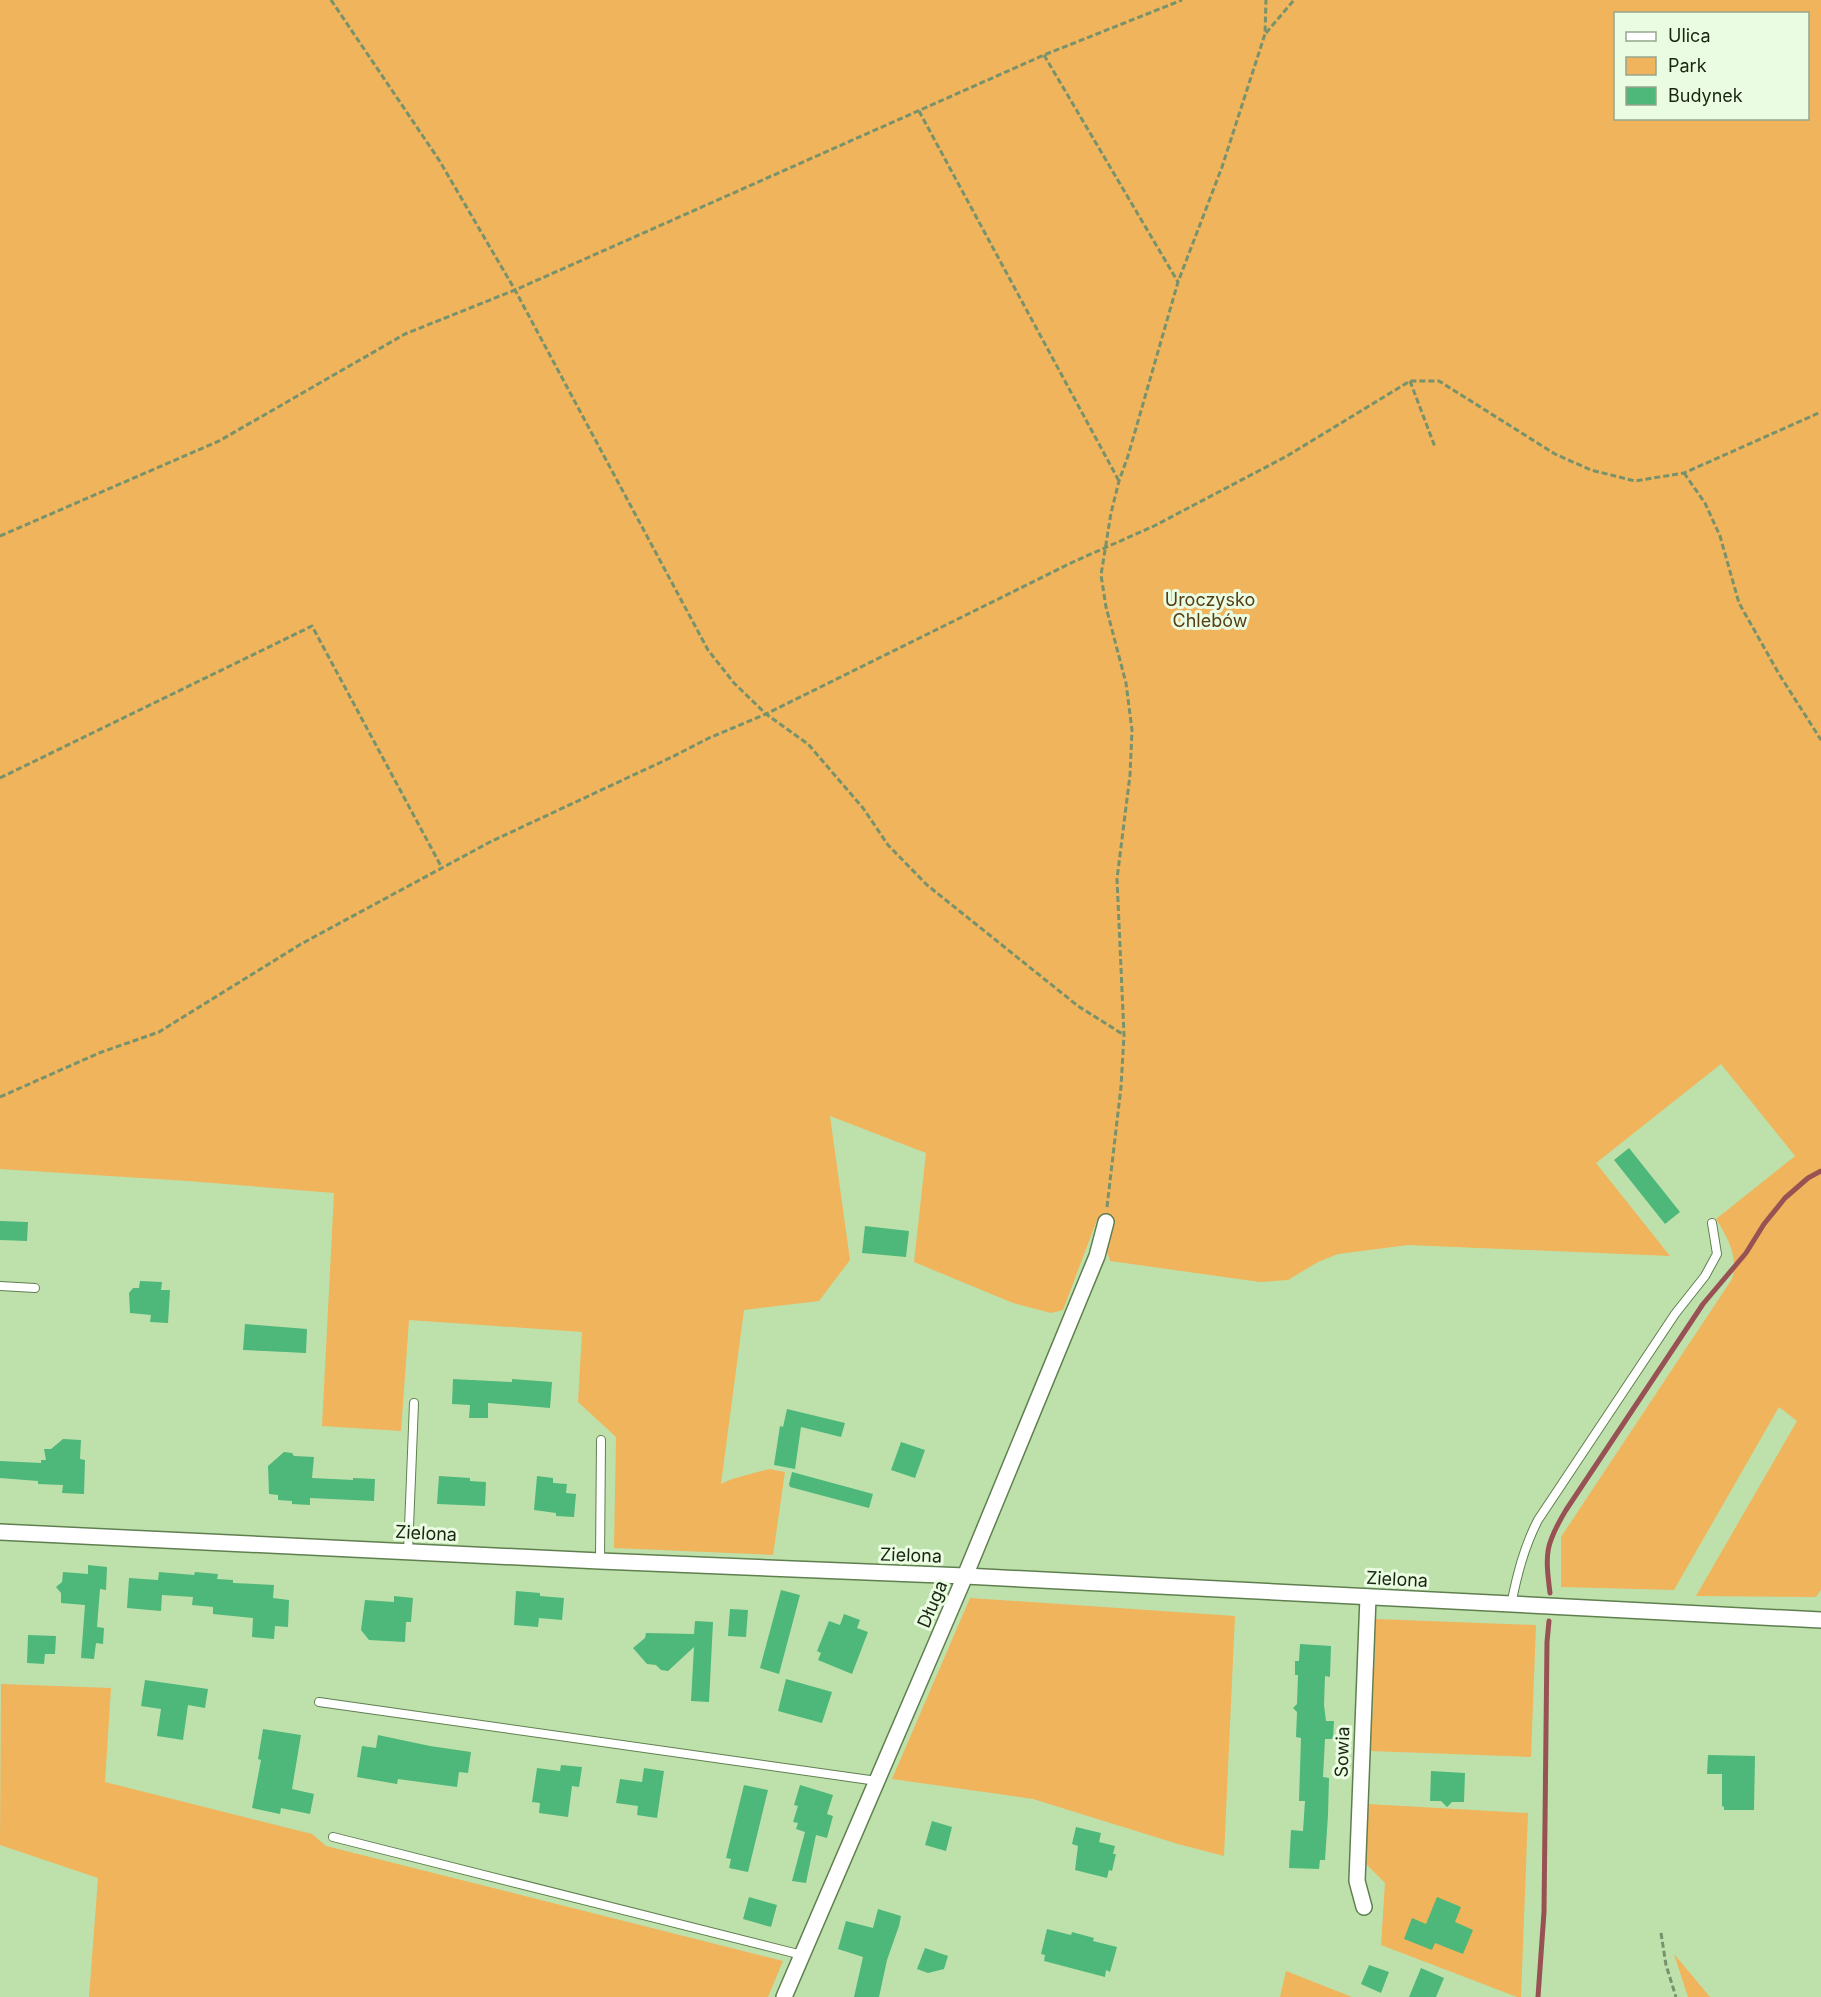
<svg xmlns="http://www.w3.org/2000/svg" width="1821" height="1997" viewBox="0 0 1821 1997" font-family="Inter,sans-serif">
<rect width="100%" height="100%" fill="#bee1ac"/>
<!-- green -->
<g fill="#efb45c" fill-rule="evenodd">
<path d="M0 0H1821V1590L1816 1597 1696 1596 1797 1421 1779 1407 1674 1590 1561 1587V1537L1732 1279C1739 1258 1728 1238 1716 1219L1795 1156 1721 1064 1596 1163 1670 1256 1408 1245 1338 1254 1318 1262 1288 1280 1260 1282 1110 1261 1097 1220 1063 1310 1051 1313 1013 1303 914 1262 926 1153 830 1116 850 1260 819 1301 744 1310 721 1484 732 1479 769 1469 785 1472 773 1555 614 1548 616 1437 578 1402 582 1332 409 1320 401 1431 322 1426 334 1193 188 1181 0 1169ZM1616 14H1808V118H1616Z"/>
<path d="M970 1598 1235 1616 1224 1856 1178 1844 1033 1799 892 1779Z"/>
<path d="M1376 1619 1536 1625 1531 1757 1371 1751Z"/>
<path d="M1 1684 111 1688 105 1782 312 1834 326 1846 783 1961 768 1997H89L98 1878 0 1845Z"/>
<path d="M1368 1804 1528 1813 1521 1997H1517L1381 1945 1385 1883 1366 1864Z"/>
<path d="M1674 1954 1710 1997H1688Z"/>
<path d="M1286 1971 1347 1995 1352 1997H1280Z"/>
</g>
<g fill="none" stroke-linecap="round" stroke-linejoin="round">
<!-- stream -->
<g stroke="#985253" stroke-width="5">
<path d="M1550 1593C1545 1553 1545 1545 1566 1510L1703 1304 1746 1253 1764 1224 1785 1198 1808 1178 1821 1171"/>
<path d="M1538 1997 1544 1912 1547 1642 1549 1621"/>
</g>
</g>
<!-- building -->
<g fill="#4eb77a">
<path d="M1629 1148 1680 1212 1665 1224 1614 1160Z"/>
<path d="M0 1221 28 1222 27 1241 0 1240Z"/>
<path d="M865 1226 909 1231 906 1257 862 1253Z"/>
<path d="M140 1281 162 1282 161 1290H170L168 1323 150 1322 151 1315 130 1313 129 1293 133 1288H139Z"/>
<path d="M245 1324 307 1329 306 1353 243 1350Z"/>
<path d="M453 1379 512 1382V1379L552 1382 550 1408 488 1403V1418H469L470 1405 452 1404Z"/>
<path d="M787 1409 845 1423 841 1437 801 1427 795 1469 774 1465 780 1426 783 1427Z"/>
<path d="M63 1439 81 1440 80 1459 85 1460 84 1494 62 1493 63 1485 38 1484V1481L0 1478V1461L41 1463V1460H46L44 1449H51Z"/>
<path d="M901 1442 925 1450 915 1478 891 1470Z"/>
<path d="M284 1452 292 1453 294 1456 314 1457 312 1478 353 1480V1478L375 1479 374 1501 310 1498V1505L292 1504V1501L278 1500V1495L269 1494 268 1466Z"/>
<path d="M792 1472 873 1494 869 1508 790 1487 789 1484Z"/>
<path d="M439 1476 470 1478V1481L486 1482 485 1506 437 1504Z"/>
<path d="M537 1476 553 1478V1483L567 1484 566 1493 576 1494 574 1517 556 1516V1513L534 1510Z"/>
<path d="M88 1565 107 1567 106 1590 100 1589 97 1627 104 1628 103 1644 96 1643 94 1659 81 1658 85 1605 61 1603V1593L56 1587 62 1582 63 1572 88 1574Z"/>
<path d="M159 1572 194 1575 195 1572 218 1574 217 1579 233 1580V1583L274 1585 273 1598 289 1600 288 1627 275 1626 274 1639 252 1637 253 1618 213 1614V1607L192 1605 193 1597 162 1595 161 1611 127 1608 129 1578 158 1580Z"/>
<path d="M781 1590 800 1595 779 1674 760 1668Z"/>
<path d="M516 1591 540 1593V1596L564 1598 562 1620 539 1618 538 1627 514 1625Z"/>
<path d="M394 1596 413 1598 411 1622H406L405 1642 369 1640 361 1630 365 1600 394 1602Z"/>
<path d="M730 1609 748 1610 746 1637 728 1636Z"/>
<path d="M844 1614 860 1620 857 1628 868 1632 852 1674 818 1660 821 1653 817 1651 829 1621 840 1625Z"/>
<path d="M695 1621 713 1622 709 1702 691 1701 694 1647 668 1671 661 1670 656 1665 647 1664 633 1648 645 1638 646 1633 694 1634Z"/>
<path d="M28 1635 56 1636 55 1654H45L44 1664 27 1663Z"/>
<path d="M1300 1644 1331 1646 1330 1677 1325 1676 1324 1705 1326 1721H1334L1333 1739H1325L1323 1777 1329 1778 1328 1815 1325 1860H1320L1319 1869 1289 1868 1291 1830 1303 1831 1305 1801H1299L1301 1738 1296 1737 1297 1712 1293 1708 1297 1704 1298 1675H1295V1661H1299Z"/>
<path d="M786 1679 832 1692 822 1723 778 1711Z"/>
<path d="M145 1680 208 1689 205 1708 188 1705 183 1740 157 1736 161 1709 141 1706Z"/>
<path d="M263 1729 301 1735 292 1789 314 1794 310 1814 281 1808 280 1814 252 1808 261 1760 258 1759Z"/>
<path d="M378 1735 430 1746 471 1752 468 1773 459 1772 457 1787 398 1779 397 1784 357 1777 362 1746 376 1748Z"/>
<path d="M1708 1755 1755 1756 1754 1810H1724V1807L1722 1806V1774H1707Z"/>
<path d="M561 1765 582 1767 579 1787 572 1786 568 1817 539 1813 540 1803 532 1802 537 1768 560 1771Z"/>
<path d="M644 1768 664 1771 657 1818 637 1815 638 1806 616 1803 620 1779 642 1782Z"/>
<path d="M1431 1771 1465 1773 1464 1802H1452L1447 1807 1441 1801H1430Z"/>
<path d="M744 1785 768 1790 748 1872 729 1868 731 1859 726 1858Z"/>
<path d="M800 1785 833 1795 827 1814 833 1816 827 1838 816 1835 806 1883 792 1881 805 1832 796 1829 798 1823 793 1822 798 1806 794 1805Z"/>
<path d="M932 1821 952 1827 946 1851 925 1845Z"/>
<path d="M1076 1827 1101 1833 1099 1842 1115 1846 1113 1854H1116L1112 1871 1109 1870 1107 1878 1075 1870 1078 1846 1072 1844Z"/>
<path d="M749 1897 777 1905 771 1927 743 1919Z"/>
<path d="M1437 1897 1461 1907 1455 1922 1473 1930 1463 1954 1435 1943 1432 1950 1404 1939 1412 1918 1426 1924Z"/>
<path d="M878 1909 901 1916 899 1926 887 1960 879 1997H854L863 1957 838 1949 846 1921 873 1928Z"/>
<path d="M1047 1929 1071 1935 1072 1932 1094 1938 1093 1941 1117 1947 1110 1972 1106 1970 1105 1977 1044 1961 1045 1955 1041 1954Z"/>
<path d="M925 1948 948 1956 944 1969 928 1973 917 1969Z"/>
<path d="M1369 1965 1389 1972 1381 1993 1361 1984Z"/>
<path d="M1421 1968 1444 1978 1436 1997H1409Z"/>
</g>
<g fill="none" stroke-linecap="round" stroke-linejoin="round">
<!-- lane casing -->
<g stroke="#607f4f" stroke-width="10">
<g id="lane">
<path d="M0 1286 35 1288"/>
<path d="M408 1552 414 1403"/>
<path d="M600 1561 601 1440"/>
<path d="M1511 1605C1517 1575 1524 1547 1538 1520L1675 1314 1705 1276 1717 1254 1712 1223"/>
<path d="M319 1702 877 1781"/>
<path d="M333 1837 802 1955"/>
</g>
</g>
<!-- street casing -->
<g stroke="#607f4f" stroke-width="18">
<g id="street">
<path d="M0 1532 600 1561 965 1576 1821 1620"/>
<path d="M1364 1907 1357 1881 1368 1597"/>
<path d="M784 1997 965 1576 1097 1256 1106 1222"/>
</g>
</g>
<!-- path -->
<g stroke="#78926b" stroke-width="3" stroke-dasharray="6 3" stroke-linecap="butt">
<path d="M331 0 439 160 515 290 708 650 734 683 766 714 808 744 863 808 888 845 927 885 1078 1006 1124 1035"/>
<path d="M1266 33 1294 0"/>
<path d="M1044 55 1178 282"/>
<path d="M919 111 1119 481"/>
<path d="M1410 381 1435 447"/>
<path d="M1684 473 1705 503 1720 536 1739 603 1779 674 1821 740"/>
<path d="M0 536 219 441 405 334 515 290 1044 55 1182 0"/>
<path d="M0 778 312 626 442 868"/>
<path d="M0 1097 99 1053 159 1032 301 944 490 842 672 757 709 738 766 714 1073 562 1154 526 1287 456 1410 381H1439L1555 454 1591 470 1635 481 1684 473 1821 412"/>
<path d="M1107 1207 1121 1087 1124 1035 1117 879 1130 775 1132 730 1126 683 1106 607 1101 575 1111 513 1119 481 1128 456 1178 282 1222 167 1265 34 1266 0"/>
<path d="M1661 1933 1666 1965 1676 1997"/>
</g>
<!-- lane -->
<use href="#lane" stroke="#fff" stroke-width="8"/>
<!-- street -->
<use href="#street" stroke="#fff" stroke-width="15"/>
</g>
<g text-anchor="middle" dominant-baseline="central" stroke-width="6" stroke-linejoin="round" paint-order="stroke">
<!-- park labels -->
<g font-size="18" fill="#563d15" stroke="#eafce1">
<text x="1210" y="599">Uroczysko<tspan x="1210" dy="21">Chlebów</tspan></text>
</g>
<!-- street labels -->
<g font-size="18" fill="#192612" stroke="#eafce1">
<text transform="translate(426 1533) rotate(3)">Zielona</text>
<text transform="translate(911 1555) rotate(2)">Zielona</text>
<text transform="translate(1397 1579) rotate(3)">Zielona</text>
<text transform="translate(932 1604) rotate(-67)">Długa</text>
<text transform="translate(1342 1752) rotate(-88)">Sowia</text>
</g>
</g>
<!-- legend -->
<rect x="1614" y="12" width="195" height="108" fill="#eafce1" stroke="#96a68e" stroke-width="1.5"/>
<rect x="1626" y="32" width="30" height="9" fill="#ffffff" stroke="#96a68e" stroke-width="1.5"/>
<text x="1668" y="42" font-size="18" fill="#192612">Ulica</text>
<rect x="1626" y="57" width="30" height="18" fill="#efb45c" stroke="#96a68e" stroke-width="1.5"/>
<text x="1668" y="72" font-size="18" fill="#192612">Park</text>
<rect x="1626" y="87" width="30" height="18" fill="#4eb77a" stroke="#96a68e" stroke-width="1.5"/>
<text x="1668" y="102" font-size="18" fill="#192612">Budynek</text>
</svg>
